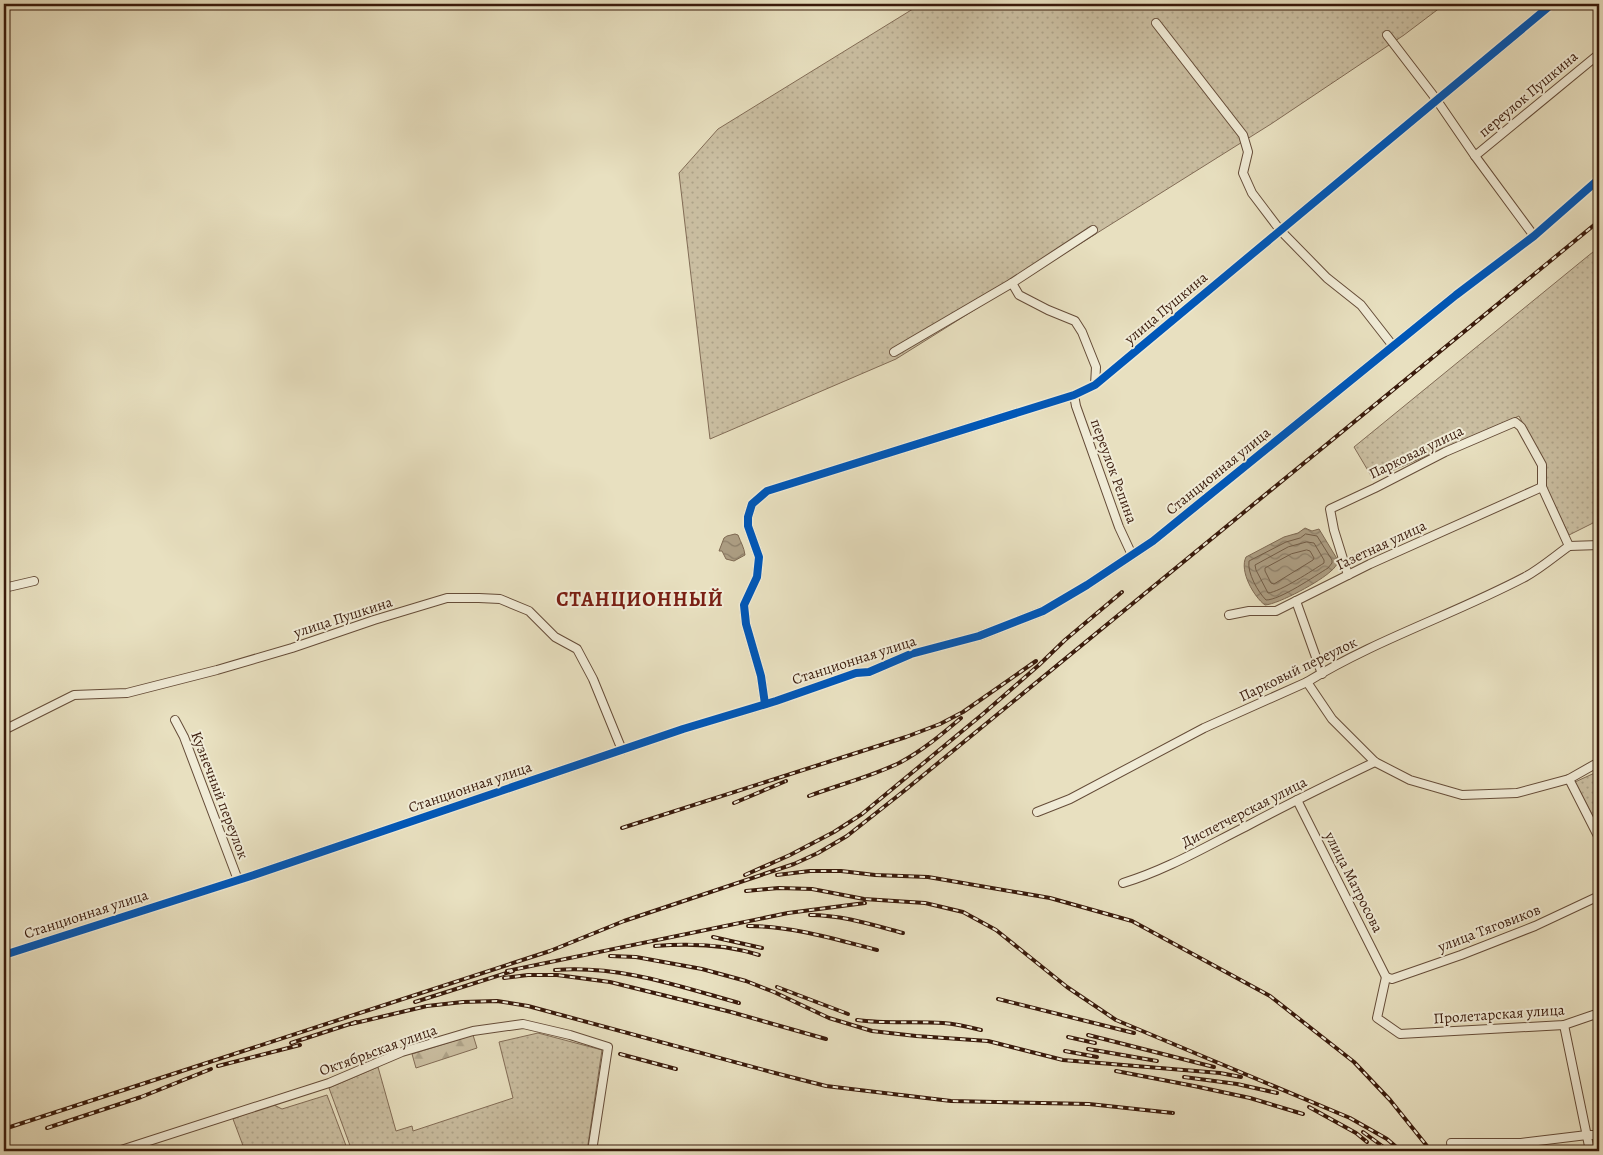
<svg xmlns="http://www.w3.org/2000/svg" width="1603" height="1155" viewBox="0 0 1603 1155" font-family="Alegreya,serif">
<defs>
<pattern id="forest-firs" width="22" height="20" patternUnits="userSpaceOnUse" patternTransform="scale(1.25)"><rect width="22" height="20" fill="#cabea1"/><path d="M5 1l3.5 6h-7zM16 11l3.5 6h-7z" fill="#aea389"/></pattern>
<pattern id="park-dots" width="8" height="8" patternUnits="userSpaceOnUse" patternTransform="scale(1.25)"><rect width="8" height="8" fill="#cabea1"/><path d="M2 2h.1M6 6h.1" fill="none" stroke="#aea389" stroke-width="1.8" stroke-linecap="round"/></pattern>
<pattern id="water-waves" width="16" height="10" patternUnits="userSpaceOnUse" patternTransform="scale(1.25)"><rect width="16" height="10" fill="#ac9d82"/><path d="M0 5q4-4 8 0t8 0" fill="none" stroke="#8d7f69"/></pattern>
</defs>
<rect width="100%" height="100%" fill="#e8e0c0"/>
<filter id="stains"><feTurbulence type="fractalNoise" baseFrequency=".004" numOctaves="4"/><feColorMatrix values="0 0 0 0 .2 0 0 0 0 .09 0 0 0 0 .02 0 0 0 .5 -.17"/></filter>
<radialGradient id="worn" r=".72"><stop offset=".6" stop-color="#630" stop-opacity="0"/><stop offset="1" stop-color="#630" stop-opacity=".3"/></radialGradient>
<!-- forest -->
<path fill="url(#forest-firs)" stroke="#826c56" d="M473 1035 477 1048 416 1068 412 1054Z"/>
<!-- park -->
<g fill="url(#park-dots)" stroke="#826c56">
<path d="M921 4H1445L1404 35 1271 124 896 359 710 439 679 173 718 129Z"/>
<path d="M1599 247V520L1569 535 1546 487V467L1519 416 1373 479 1354 447Z"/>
<path d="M1599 771V828L1575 782Z"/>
<path d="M538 1033 602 1050 587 1151H352L329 1088 378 1067 396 1131 412 1126 413 1131 513 1098 499 1042Z"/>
<path d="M327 1095 348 1151H245L233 1119 272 1104 282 1109Z"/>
</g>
<!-- water -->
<g fill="url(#water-waves)" stroke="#7e6952">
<path d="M1305 528 1312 531 1319 529 1339 562C1336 565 1334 569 1331 571 1321 581 1279 604 1265 605 1254 597 1239 571 1246 557L1284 537 1298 533Z"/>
<path d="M735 534 738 535C741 543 744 547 745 555L734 561 726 559 722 551H719L724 538 727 536Z"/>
</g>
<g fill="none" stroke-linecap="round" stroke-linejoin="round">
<!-- shore -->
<g stroke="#725c46" stroke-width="1">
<path d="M1306 534 1317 536 1332 560V563L1328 568C1315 576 1280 600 1266 600 1258 592 1247 573 1249 561L1286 542 1300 538Z"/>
<path d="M1307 542 1314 543 1324 560V563C1313 570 1280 592 1268 593L1256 570 1255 565 1288 547Z"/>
<path d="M1307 550 1310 551 1314 558 1313 560 1274 584 1271 583 1265 571V568L1291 554Z"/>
</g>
<!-- minor casing -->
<g stroke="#654c38" stroke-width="10">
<g id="minor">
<path d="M1156 23 1243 135 1248 152 1243 173 1252 193 1280 230 1327 278 1361 305 1393 346"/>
<path d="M1387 35 1436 99 1475 156 1534 236"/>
<path d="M1475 156 1599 54"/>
<path d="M1012 283 1019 295 1048 310 1075 321 1082 332 1096 367 1095 385"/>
<path d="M894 352 1012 283 1093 230"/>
<path d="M1074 395 1076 406 1119 527 1132 555"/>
<path d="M1569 546 1599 545"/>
<path d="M1348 575 1334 530 1330 509 1375 488 1445 452 1515 422 1521 427 1542 465V487L1569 546"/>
<path d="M4 588 34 581"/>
<path d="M1296 601 1322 674"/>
<path d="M1229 615 1249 611H1276L1370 564 1542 487"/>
<path d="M1307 682 1332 719 1375 762 1410 780 1462 795 1517 793 1569 779 1599 762"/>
<path d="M765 704 761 676 746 624 744 605 757 577 759 557 748 526V517L752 504 767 491 1074 395 1095 385 1552 4"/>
<path d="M175 720 184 737 238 880"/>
<path d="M4 730 74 695 127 693 217 670 292 648 374 620 447 598H479L500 599 529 611 555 637 577 649 593 679 622 750"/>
<path d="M1569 779 1599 838"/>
<path d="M1297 800 1386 977"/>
<path d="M1037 812 1070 799 1204 728 1307 682C1375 640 1455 614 1525 577 1540 569 1555 556 1569 546"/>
<path d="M1123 883C1166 870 1205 847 1245 827 1288 804 1331 783 1375 762"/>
<path d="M4 955 254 875 683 729 776 701 856 673 869 672 911 654 979 636 1043 611 1087 585 1153 541 1456 295 1534 236 1599 179"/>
<path d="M1386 977 1377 1018 1400 1034 1564 1025 1599 1013"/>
<path d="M1386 977 1392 979 1461 955 1535 926 1599 896"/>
<path d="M1564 1025 1590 1151"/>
<path d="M1451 1143H1521L1587 1135H1599"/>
<path d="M118 1151 329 1083 402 1052 473 1031 523 1024 570 1035 608 1047 592 1151"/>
</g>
</g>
<!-- minor -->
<use href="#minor" stroke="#f0ebd6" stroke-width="8"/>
<!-- rail casing -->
<g stroke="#391a0b" stroke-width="4">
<g id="rail">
<path d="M809 796C838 785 870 777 899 763 922 751 941 735 961 718"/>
<path d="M734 803 786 781"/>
<path d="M622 828 906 737 940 724 963 712 1036 661"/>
<path d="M745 875 790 855 834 832 862 814 984 713 1039 665 1065 640 1122 592"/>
<path d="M777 875 810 871H841L875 875 928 877 1050 898 1132 921 1270 996 1354 1062 1390 1100 1431 1151"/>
<path d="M746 891 779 888 812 889 864 899 925 903 963 912 996 930 1067 987 1116 1020 1350 1118 1387 1139 1401 1151"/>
<path d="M810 915C842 915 873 925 903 933"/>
<path d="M748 926C792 926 834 939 877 950"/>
<path d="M713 937 762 948"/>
<path d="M655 946C691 943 725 944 759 955"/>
<path d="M610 956 636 957 702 969 746 981 774 992 829 1018 872 1031 916 1036 988 1041 1063 1060 1220 1073 1241 1077"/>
<path d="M555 970C620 965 678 986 739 1003"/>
<path d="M507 971 788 913 865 903"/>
<path d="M504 978 528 975H557L610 982 731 1012 826 1039"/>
<path d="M777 987 848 1014"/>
<path d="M998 999 1134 1033"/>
<path d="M415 1002 513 971"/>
<path d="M857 1020C886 1024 914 1021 943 1023 956 1024 969 1027 981 1030"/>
<path d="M351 1024 427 1006 463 1002 497 1001 528 1006 775 1073 826 1086 951 1101 1089 1104 1173 1113"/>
<path d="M1088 1035 1214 1067"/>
<path d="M1068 1037 1095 1043"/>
<path d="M291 1043 356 1022"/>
<path d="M1088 1049 1157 1061"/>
<path d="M1065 1051 1097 1057"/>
<path d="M620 1054 676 1069"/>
<path d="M218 1066 300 1045"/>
<path d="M1116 1071 1194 1086 1250 1098 1303 1114"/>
<path d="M1184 1077 1237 1084 1277 1093"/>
<path d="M1309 1107 1356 1133 1367 1142"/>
<path d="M47 1128 141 1097 211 1069"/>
<path d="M4 1129 550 951 624 921 794 864 818 853 847 836 904 791 1599 221"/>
<path d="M1363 1132 1389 1151"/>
</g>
</g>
<!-- rail -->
<use href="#rail" stroke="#f0ebd6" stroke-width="2" stroke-dasharray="5.5" stroke-linecap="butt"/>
<!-- cycleway casing -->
<g stroke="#f0ebd6" stroke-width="11">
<g id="cycleway">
<path d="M765 704 761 676 746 624 744 605 757 577 759 557 748 526V517L752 504 767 491 1074 395 1095 385 1552 4"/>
<path d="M4 955 254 875 683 729 776 701 856 673 869 672 911 654 979 636 1043 611 1087 585 1153 541 1456 295 1534 236 1599 179"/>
</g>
</g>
<!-- cycleway -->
<use href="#cycleway" stroke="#0057b8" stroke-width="8"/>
</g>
<g text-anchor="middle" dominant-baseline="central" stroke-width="4" stroke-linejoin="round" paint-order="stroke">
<!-- street labels -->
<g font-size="15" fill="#391a0b" stroke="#f0ebd6">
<text transform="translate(1528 94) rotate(-40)">переулок Пушкина</text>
<text transform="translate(1166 308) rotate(-40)">улица Пушкина</text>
<text transform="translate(1416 452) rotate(-26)">Парковая улица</text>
<text transform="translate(1114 471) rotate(70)">переулок Репина</text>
<text transform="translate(1218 471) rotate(-39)">Станционная улица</text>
<text transform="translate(1381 545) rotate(-25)">Газетная улица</text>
<text transform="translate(343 617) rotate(-18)">улица Пушкина</text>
<text transform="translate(854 660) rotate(-18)">Станционная улица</text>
<text transform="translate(1298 669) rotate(-26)">Парковый переулок</text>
<text transform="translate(470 787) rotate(-19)">Станционная улица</text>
<text transform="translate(220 795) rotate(69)">Кузнечный переулок</text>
<text transform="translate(1244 812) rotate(-27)">Диспетчерская улица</text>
<text transform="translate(1354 882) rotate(63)">улица Матросова</text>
<text transform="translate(86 914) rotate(-18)">Станционная улица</text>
<text transform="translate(1489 928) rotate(-21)">улица Тяговиков</text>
<text transform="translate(1499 1014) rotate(-4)">Пролетарская улица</text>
<text transform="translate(378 1050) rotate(-20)">Октябрьская улица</text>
</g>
<!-- district labels -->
<g font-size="20" font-weight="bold" letter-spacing="1" fill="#7a1f14" stroke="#f0ebd6">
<text x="640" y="599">СТАНЦИОННЫЙ</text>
</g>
</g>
<!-- margin -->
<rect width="1603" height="1155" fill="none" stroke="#e8e0c0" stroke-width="20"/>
<rect x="5" y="5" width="1593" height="1145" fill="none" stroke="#391a0b" stroke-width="2.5"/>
<rect x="10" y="10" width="1583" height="1135" fill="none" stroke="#391a0b"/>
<rect width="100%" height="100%" filter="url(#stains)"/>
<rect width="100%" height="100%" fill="url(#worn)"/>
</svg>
